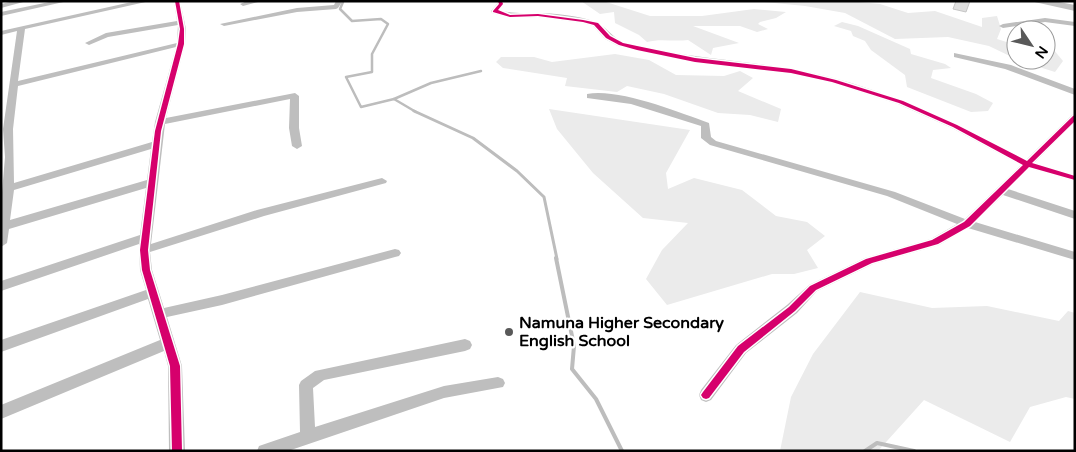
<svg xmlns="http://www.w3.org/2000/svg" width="1076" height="452" viewBox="0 0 1076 452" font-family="'Varela Round',sans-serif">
<rect width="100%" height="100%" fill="#fff"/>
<!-- green -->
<g fill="#ebebeb">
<path d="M581 1H603L650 16H702L754 9 786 12 776 18 760 22 758 24 768 29 757 32 740 26H693L739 43 713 48 711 55 688 40C673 42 661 38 647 42L639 35 615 23 614 12 600 14Z"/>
<path d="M753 1H847L880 4 908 13 935 11 982 27V18L997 16 1001 29 997 39 1016 45V59L989 46 948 37 895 39 845 13 805 6Z"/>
<path d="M842 22 858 26 910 49 911 54 945 64 951 68 933 70 931 78 976 94 993 103 988 111 971 112 907 87 905 75 871 50 865 41 853 36 851 31 834 26Z"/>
<path d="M1046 49H1053L1063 61 1055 72 1017 60H1046Z"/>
<path d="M615 54 649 60 676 75 724 76 740 71 753 78 738 91 781 109 778 122 750 115 718 113 664 94 627 86 617 92 565 86 567 78 503 68 496 62 501 57H534L552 62Z"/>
<path d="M549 109 690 130 666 173 668 189 694 178 742 190 776 216 807 222 825 236 807 250 818 268 794 274H772L667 305 646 279 662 250 688 223 643 218 593 173 557 129Z"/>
<path d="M860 292 932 308 987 306 1059 321 1068 311 1075 313V399L1066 397 1030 407 1010 442 924 400 878 451H780L791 397 813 354Z"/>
</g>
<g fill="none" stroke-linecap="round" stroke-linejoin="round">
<!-- stream-far2 -->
<g stroke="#bdbdbd" stroke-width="2.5">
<path d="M343 2 340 9 352 21 381 19 388 24 372 54V72L346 77 361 107 394 99 416 112"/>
<path d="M394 99 431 83 481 71"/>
</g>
<!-- stream-far1 -->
<path stroke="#bdbdbd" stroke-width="3" d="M414 111 473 138 517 171 544 197 557 259"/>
<!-- stream -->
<g stroke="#bdbdbd" stroke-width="4">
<path d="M556 258 574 346 572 369 596 399 622 451"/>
<path d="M865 451 877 443 914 451"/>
</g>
</g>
<!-- building -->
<path fill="#dedede" stroke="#c6c6c6" d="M956 1H970L966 12 953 9Z"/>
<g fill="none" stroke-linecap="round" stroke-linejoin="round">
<!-- minor -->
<g fill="#bebebe" fill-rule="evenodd">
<path d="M14 1H27L1 8V4Z"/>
<path d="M54 1H68L1 16V12Z"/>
<path d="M136 1H150L25 29 18 81 177 43 178 25 108 37 89 45 85 43 106 33 177 21 174 1H180L186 29 185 44 166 118 295 93 299 96V128L302 146 297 149 292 146 289 128 290 99 165 124 151 244 257 210 382 178 387 181 386 183 264 216 150 252 152 270 164 308 222 295 395 249 399 250 401 253 399 256 395 257 222 305 167 317 182 366 185 451H169L168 366 164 351 1 419V405L160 340 148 299 1 352V340L146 290 140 270 139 244 1 291V281L140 235 146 188 9 229 7 243 1 247V204L5 157 3 129 17 31 1 35V31ZM176 47 155 122 152 142 14 183 13 129 18 86ZM151 149 147 180 10 220 14 190Z"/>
<path d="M247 1H262L243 6 240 4Z"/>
<path d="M336 1 342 2 338 8 336 9 297 12 224 26 220 24 297 8 334 5Z"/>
<path d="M497 1H504V4L499 10C512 14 523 13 537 13 553 13 581 16 596 22 604 25 612 37 623 42 634 47 648 48 660 50 703 59 747 61 791 69 875 83 951 120 1026 160L1072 115 1075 114V122L1034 163 1075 175V181L1029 168 1008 189 1075 211V219L1003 195 975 222 1075 252V260L968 228 939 245 873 264 817 291 797 313 746 353 711 400 706 402 701 400 699 395 701 390 736 345 787 305 809 285 865 258 931 239 957 224 887 196 710 145 701 138V126L631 104 587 98V94C619 88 678 112 709 123L711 137 716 141 895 192 965 219 1021 165 952 128 898 104 832 83 791 73 695 62 637 50 618 46 605 39 593 26 583 23 538 17 510 18 492 13 491 11 497 4Z"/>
<path d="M1045 18 1075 22V26L1045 22 1003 28 999 26 1003 24Z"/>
<path d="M954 53 1011 65 1075 89V95L1005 69 954 57Z"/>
<path d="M465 339 470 341 472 345 470 349 465 351 324 380 313 388 315 427 444 386 498 377 503 379 505 383 503 387 444 398 288 451H257L259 446 300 432 299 385 301 381 315 371Z"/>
</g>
<!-- secondary -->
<path fill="#c2c2c2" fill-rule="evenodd" d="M1030 1H1054L1075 5V11Z"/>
<!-- cycleway casing -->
<g stroke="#fff" stroke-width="3">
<g id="cycleway">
<path d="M175 1H179L184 29V44L161 131 148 250 150 270 180 366 182 451H172L170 366 142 270 140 250 155 131 178 44 180 29Z"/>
<path d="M498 1H502L503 4 498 10 510 15 538 14 583 20 598 23 610 36 623 43 637 46 695 58 791 69 836 80 903 101 957 125 1027 161 1073 116 1075 115V121L1032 163 1075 176V180L1029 167 970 226 938 244 872 263 816 290 795 311 744 352 709 398 706 399 703 398 701 395 703 392 738 346 789 307 810 286 866 259 932 240 964 222 1023 165 953 127 899 103 832 82 791 73 695 62 637 50 619 45 606 38 594 25 583 22 538 16 510 17 493 12V11L499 4Z"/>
</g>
</g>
<!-- cycleway -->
<use href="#cycleway" fill="#d6006c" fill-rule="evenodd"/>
</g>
<!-- markers -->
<circle fill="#595959" stroke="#fff" stroke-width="2" cx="509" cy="332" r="5"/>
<g text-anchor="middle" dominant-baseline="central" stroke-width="4.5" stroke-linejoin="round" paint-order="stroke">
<!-- poi labels -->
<g font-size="16" font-weight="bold" fill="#000" stroke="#fff" text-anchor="start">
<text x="519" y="323">Namuna Higher Secondary<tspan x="519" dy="18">English School</tspan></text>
</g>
</g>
<!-- border -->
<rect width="1076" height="452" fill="none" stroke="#000000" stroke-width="5"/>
<!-- north arrow -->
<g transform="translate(1031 45) rotate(125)"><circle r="24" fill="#ffffff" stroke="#999999"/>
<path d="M0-4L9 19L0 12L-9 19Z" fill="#595959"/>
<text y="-8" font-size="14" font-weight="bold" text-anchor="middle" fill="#000000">N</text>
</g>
</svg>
